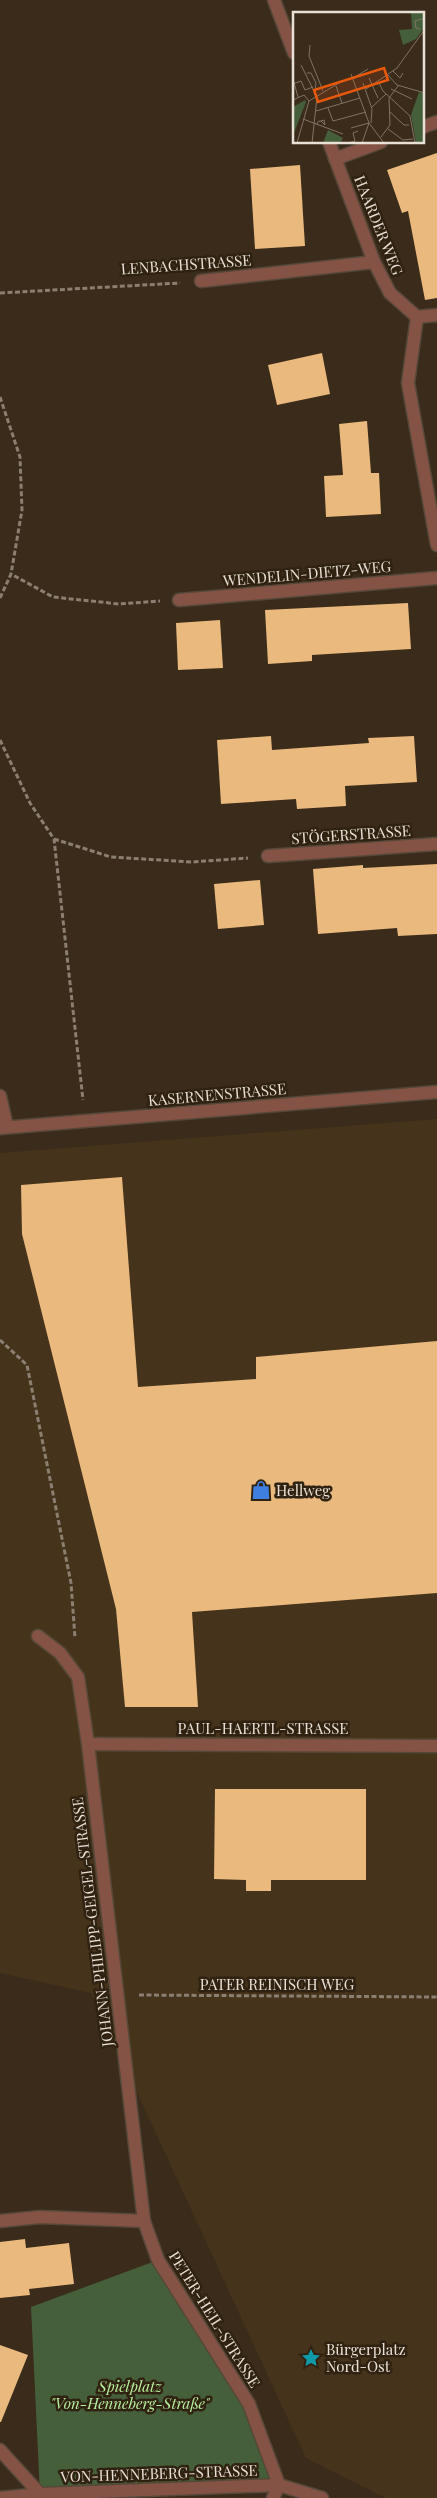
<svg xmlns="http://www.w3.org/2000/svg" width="437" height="2498" viewBox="0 0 437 2498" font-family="'Playfair Display',serif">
<rect width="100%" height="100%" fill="#3a2b1a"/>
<!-- built -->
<path fill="#46331b" d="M437 1119V2498H385L306 2458 91 1993 0 1973V1153Z"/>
<!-- green -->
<path fill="#455f3a" d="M158 2260 249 2404 279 2485 40 2494 31 2307Z"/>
<!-- building -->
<g fill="#e9b97e">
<path d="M437 153V298L425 300 408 211 402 213 387 170Z"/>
<path d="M300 165 305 246 255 249 250 169Z"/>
<path d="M322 353 330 394 277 405 268 365Z"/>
<path d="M367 421 371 473H379L381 514 326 517 324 476 343 475 339 424Z"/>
<path d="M408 603 411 649 312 655V661L268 664 265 610Z"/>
<path d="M220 620 223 668 178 670 176 623Z"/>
<path d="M271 736 272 750 369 743 368 738 414 736 417 782 345 786 346 806 297 809 296 799 221 804 217 740Z"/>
<path d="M437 864V934L398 936 397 928 318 934 313 869 363 865V868Z"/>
<path d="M260 880 264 925 218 929 214 884Z"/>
<path d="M122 1177 138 1387 256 1379V1357L437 1341V1593L192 1612 198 1707H125L116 1609 22 1234 21 1185Z"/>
<path d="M215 1789H366V1880H271V1891H246V1880L214 1879Z"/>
<path d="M25 2239 26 2248 69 2243 74 2284 29 2289 30 2295 0 2298V2242Z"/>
<path d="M0 2345 28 2355 1 2422H0Z"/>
</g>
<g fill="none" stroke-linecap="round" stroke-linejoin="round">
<!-- lane casing -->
<g stroke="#564838" stroke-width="15">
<path id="lane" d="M201 281 374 262"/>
</g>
<!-- street casing -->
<g stroke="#564838" stroke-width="15">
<g id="street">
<path d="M274 0 294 53"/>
<path d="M423 127 437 122"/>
<path d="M329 142 374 262 390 293 417 317 408 383 437 545"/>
<path d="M335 159 381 142"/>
<path d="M417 317 437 315"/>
<path d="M179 600 437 578"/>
<path d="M268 856 437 844"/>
<path d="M0 1096 7 1127"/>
<path d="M0 1128 437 1092"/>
<path d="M38 1636 60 1653 78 1677 88 1744 144 2221 158 2260 249 2404 279 2485"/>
<path d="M88 1744 437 1746"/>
<path d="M0 2221 40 2217 144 2221"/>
<path d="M0 2450 40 2494"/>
<path d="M0 2498 40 2494 279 2485 322 2498"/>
<path d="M273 2498 279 2485"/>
</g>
</g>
<!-- path -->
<g stroke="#8b7f71" stroke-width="3" stroke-dasharray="5 2.5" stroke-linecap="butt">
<path d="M0 293 180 283"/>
<path d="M0 397 20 457 22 510 11 574"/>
<path d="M0 598 11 574 53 597 119 604 160 601"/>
<path d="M0 740 30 803 54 839 83 1100"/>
<path d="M54 839 111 857 192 862 248 858"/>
<path d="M0 1340 27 1365 71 1583 75 1638"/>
<path d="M139 1995 437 1997"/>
</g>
<!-- lane -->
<use href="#lane" stroke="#845346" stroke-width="12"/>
<!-- street -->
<use href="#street" stroke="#845346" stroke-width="12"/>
</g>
<!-- icons -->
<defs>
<g id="shop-bare" transform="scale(1.5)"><path d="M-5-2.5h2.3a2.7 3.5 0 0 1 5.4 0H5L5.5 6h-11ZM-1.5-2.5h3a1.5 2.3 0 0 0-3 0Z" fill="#3f7fe0" stroke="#302210" stroke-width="2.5" paint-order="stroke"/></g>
<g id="sight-bare" transform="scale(1.5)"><path d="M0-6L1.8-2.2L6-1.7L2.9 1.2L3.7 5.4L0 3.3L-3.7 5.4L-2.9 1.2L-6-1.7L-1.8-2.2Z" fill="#0f9aa8" stroke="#302210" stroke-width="2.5" paint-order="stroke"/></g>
</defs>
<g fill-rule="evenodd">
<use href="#shop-bare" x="261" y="1490"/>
<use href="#sight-bare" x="311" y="2358"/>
</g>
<g text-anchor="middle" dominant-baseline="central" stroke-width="5" stroke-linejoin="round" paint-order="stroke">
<!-- street labels -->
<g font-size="15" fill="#eae1d6" stroke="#302210">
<text transform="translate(379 225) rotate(68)">HAARDER WEG</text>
<text transform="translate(186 264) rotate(-4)">LENBACHSTRASSE</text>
<text transform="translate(307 573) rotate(-5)">WENDELIN-DIETZ-WEG</text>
<text transform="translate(351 834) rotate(-4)">STÖGERSTRASSE</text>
<text transform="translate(217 1094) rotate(-5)">KASERNENSTRASSE</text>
<text x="263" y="1728">PAUL-HAERTL-STRASSE</text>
<text transform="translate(92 1922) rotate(-97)">JOHANN-PHILIPP-GEIGEL-STRASSE</text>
<text x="277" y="1984">PATER REINISCH WEG</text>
<text transform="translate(215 2319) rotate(58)">PETER-HEIL-STRASSE</text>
<text transform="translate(159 2473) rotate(-2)">VON-HENNEBERG-STRASSE</text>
</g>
<!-- poi labels -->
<g font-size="15" fill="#eae1d6" stroke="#302210" text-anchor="start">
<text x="276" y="1490">Hellweg</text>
<text x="326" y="2349">Bürgerplatz<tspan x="326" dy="17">Nord-Ost</tspan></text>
</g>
<!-- park labels -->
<g font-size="15" font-style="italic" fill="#b6f09e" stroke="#302210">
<text x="130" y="2386">Spielplatz<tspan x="130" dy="17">"Von-Henneberg-Straße"</tspan></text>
</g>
</g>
<!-- overview -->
<g transform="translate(293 12)">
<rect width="131" height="131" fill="#3a2b1a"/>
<path d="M118 0H131V16L123 27 110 33 106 18 119 17ZM126 80 131 81V131H123L118 103ZM12 88 13 90 1 121 0 95ZM35 118 50 126 47 131H30Z" fill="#455f3a"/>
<path fill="none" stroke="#807465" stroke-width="1" d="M127 17 123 16 122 9 132 6M17 33 16 44 30 79M8 53 24 85 19 131M100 59 107 66 110 61M14 61H18L23 71 22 79M58 62 76 111 69 131M95 63 104 73 132 81M60 66 75 57M76 66 85 86M0 67 5 85M70 71 79 97 78 111M86 71 90 79 117 104 122 131M0 72 8 69 12 78 20 75M43 74 49 91M73 77 104 56 132 17M98 77 119 87M0 88 11 83 16 89M79 95 93 82M35 96 40 109 73 100M23 99 67 86M97 100 111 113H116M10 107 50 122M76 111 91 131M24 112 25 110 26 109H28L31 108 32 113 28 109M58 116 76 111M95 117 110 128 120 127M88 125 97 113 96 86 105 74M4 131 16 89 46 71M55 131 62 129 60 121 65 119"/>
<path fill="#e8590c" fill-opacity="0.15" stroke="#e8590c" stroke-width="2.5" d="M91 56 95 68 25 90 21 78Z"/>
<rect width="131" height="131" fill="none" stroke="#eae1d6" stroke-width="2.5"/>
</g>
</svg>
